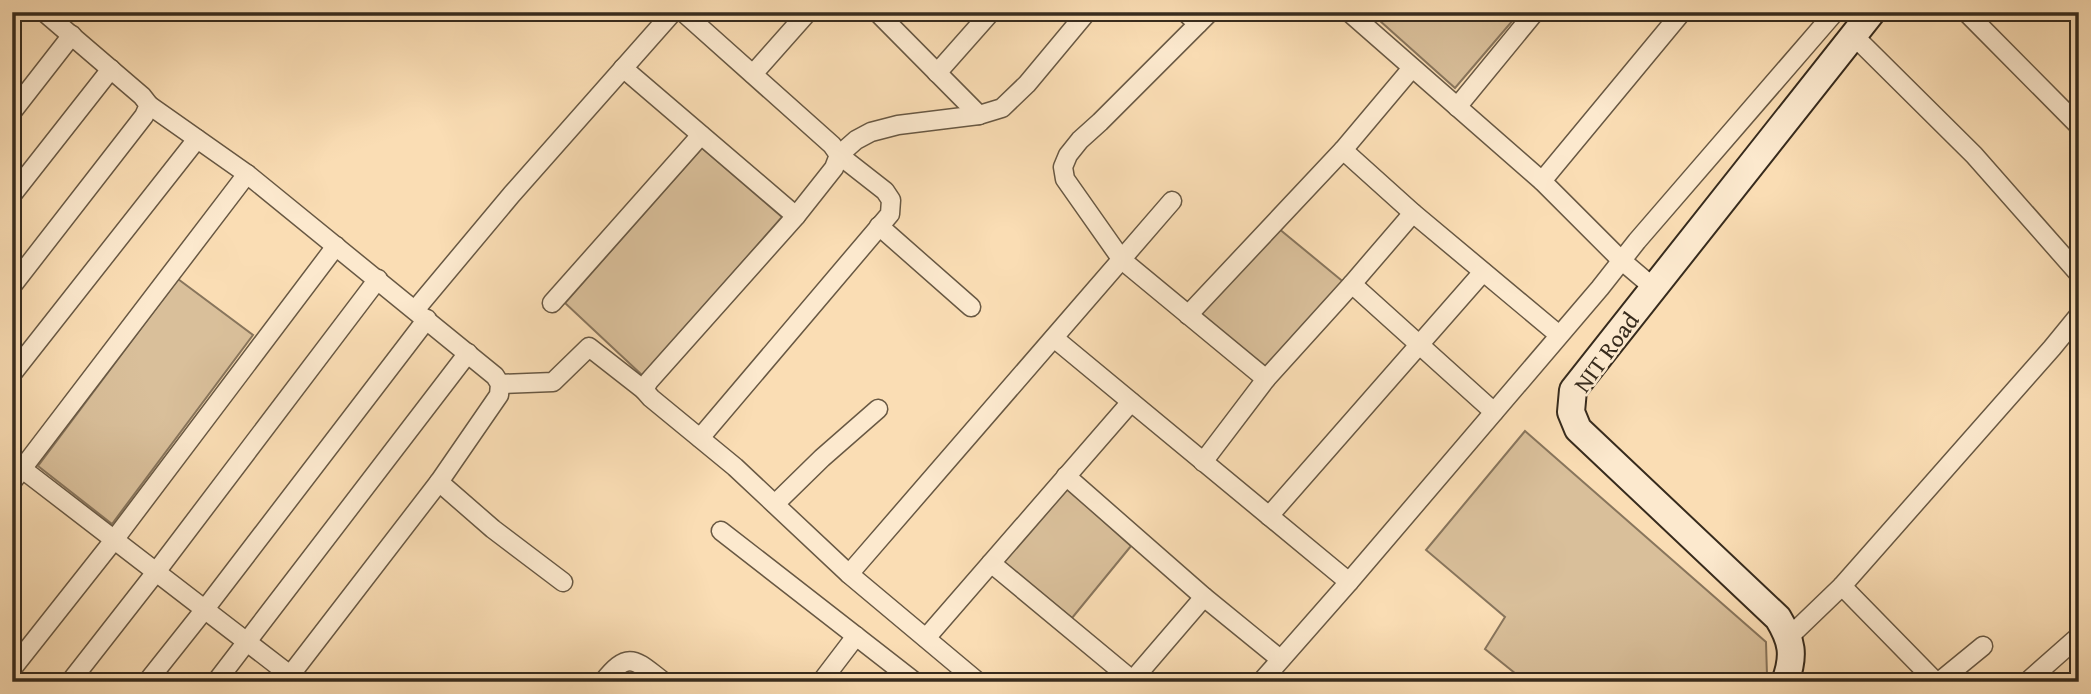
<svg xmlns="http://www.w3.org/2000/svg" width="2091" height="694" viewBox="0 0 2091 694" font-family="'Gentium Book Plus',serif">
<rect width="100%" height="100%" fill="#faddb4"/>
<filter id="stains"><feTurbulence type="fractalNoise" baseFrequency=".00286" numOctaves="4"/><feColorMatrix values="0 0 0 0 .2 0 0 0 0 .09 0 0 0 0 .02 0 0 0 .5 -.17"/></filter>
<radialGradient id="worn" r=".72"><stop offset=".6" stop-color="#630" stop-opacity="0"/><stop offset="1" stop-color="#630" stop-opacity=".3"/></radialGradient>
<!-- green -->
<g fill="#d9bf9a" stroke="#88755c" stroke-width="2">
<path d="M1370 12H1520L1455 88Z"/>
<path d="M702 148 782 217 643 376 565 303Z"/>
<path d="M1278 228 1346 284 1266 370 1199 314Z"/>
<path d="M178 279 253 335 112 524 38 466Z"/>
<path d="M1525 431 1766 642 1767 675 1762 682H1519L1521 678 1485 649 1505 617 1426 550Z"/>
<path d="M1067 488 1131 546 1072 618 1003 562Z"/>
</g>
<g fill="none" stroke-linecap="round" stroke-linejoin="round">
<!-- street casing -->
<g stroke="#685843" stroke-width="21">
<g id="street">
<path d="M683 12 832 145 839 155 834 168 796 216 649 381 644 390 651 398 735 467 849 574"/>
<path d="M877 12 979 115"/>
<path d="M1185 12 1198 24"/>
<path d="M1210 12 1100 122 1080 140 1068 155 1063 167 1065 179 1122 260 1266 379"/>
<path d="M1349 12 1542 181 1621 260 1654 288"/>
<path d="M1966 12 2079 126"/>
<path d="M1853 35 1974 155 2079 274"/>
<path d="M623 68 796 216"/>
<path d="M937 73 991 12"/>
<path d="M753 74 808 12"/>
<path d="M149 105 247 174 495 376 500 384 499 395 439 482 285 682"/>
<path d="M1457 107 1535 12"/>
<path d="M12 112 72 35"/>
<path d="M1343 150 1413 213 1559 335"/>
<path d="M1542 181 1682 12"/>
<path d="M12 195 111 69"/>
<path d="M879 226 971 307"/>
<path d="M1352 284 1494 412"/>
<path d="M12 286 144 116 149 105 142 96 44 12"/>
<path d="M552 303 701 135"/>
<path d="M415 310 512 194 673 12"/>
<path d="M1188 315 1343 150 1412 68"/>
<path d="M1054 338 1349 582"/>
<path d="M12 374 197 139"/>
<path d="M500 384 553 382 589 347 644 390"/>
<path d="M700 438 890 214 891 200 885 191 839 155 856 140 871 132 898 125 979 115 1002 108 1027 84 1087 12"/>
<path d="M12 461 299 682"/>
<path d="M1203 462 1266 379 1352 284 1413 213"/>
<path d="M1066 476 1204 597 1280 659"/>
<path d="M12 482 247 174"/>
<path d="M439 482 493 529 563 582"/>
<path d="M775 504 822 458 878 409"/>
<path d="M1269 516 1483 272"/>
<path d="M721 531 915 682"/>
<path d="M991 563 1132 680"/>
<path d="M1842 586 1936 682"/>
<path d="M1789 637 1842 586 2052 348 2079 315"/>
<path d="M926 638 1131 402"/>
<path d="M12 669 114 540 336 246"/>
<path d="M70 682 156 572 378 279"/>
<path d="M147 682 205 609 427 319"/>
<path d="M216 682 468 353"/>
<path d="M603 682C629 649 635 660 664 682"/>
<path d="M821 682 856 636"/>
<path d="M978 682 849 574 1172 201"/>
<path d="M1131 682 1204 597"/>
<path d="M1261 682 1349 582 1600 288 1637 241 1835 12"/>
<path d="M1939 682 1983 646"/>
<path d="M2027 682 2079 636"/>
</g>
</g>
<!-- secondary casing -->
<g stroke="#372b1d" stroke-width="30">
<path id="secondary" d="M1785 682C1795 655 1792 641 1778 618L1578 429 1571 412 1573 390 1872 12"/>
</g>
<!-- street -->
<use href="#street" stroke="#fce9ce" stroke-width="18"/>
<!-- secondary -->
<use href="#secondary" stroke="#fce9ce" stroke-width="26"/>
</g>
<g text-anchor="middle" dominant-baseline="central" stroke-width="5" stroke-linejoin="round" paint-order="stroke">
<!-- street labels -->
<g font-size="24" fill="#372b1d" stroke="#fce9ce">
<text transform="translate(1606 352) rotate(-54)">NIT Road</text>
</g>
</g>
<!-- margin -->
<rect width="2091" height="694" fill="none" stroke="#faddb4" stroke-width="42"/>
<rect x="14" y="14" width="2063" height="666" fill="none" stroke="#372b1d" stroke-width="3.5"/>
<rect x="21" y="21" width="2049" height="652" fill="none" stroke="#372b1d" stroke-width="2"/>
<rect width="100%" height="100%" filter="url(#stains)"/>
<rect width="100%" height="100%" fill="url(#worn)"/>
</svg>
